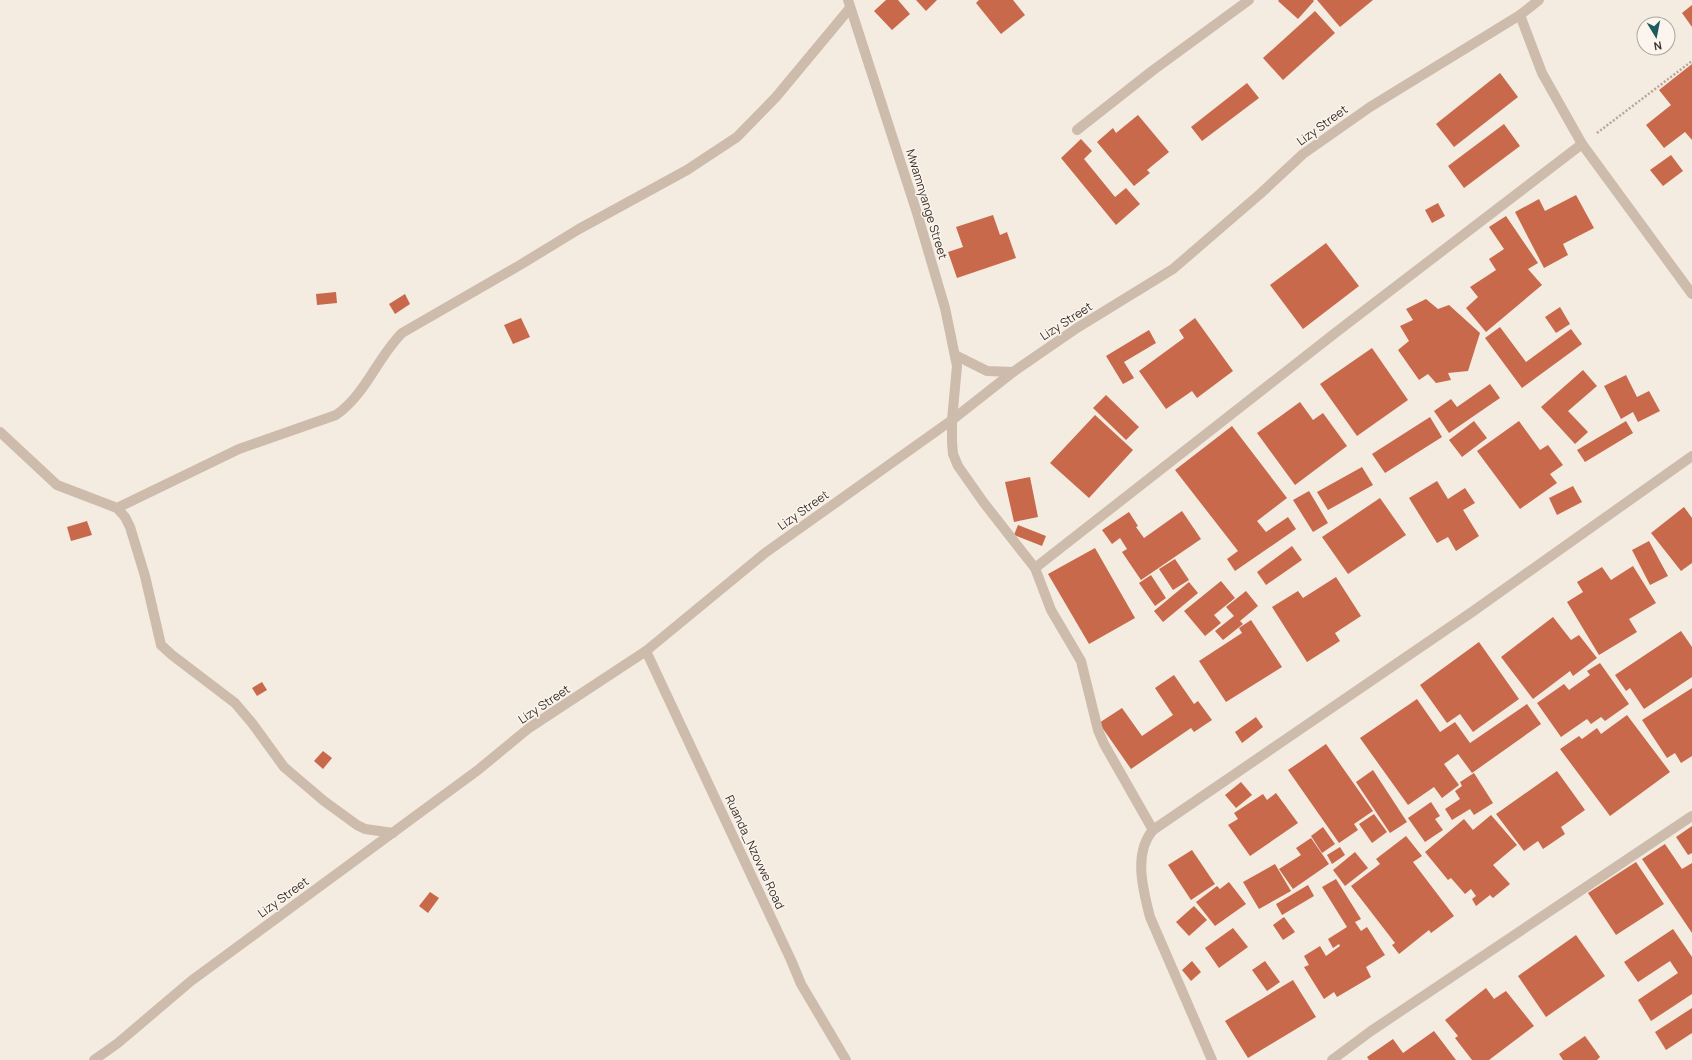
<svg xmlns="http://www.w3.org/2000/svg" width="1692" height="1060" viewBox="0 0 1692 1060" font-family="Manrope,sans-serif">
<rect width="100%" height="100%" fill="#f4ebe1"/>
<!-- building -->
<g fill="#c8694b">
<path d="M886 0H898L910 14 892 30 874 11Z"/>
<path d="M916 0H937L926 11Z"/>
<path d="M979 0H1013L1025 15 1001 34 976 3Z"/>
<path d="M1279 0H1313L1314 1 1298 19 1278 1Z"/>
<path d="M1317 0H1373L1340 27Z"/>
<path d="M1692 5V27L1682 13Z"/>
<path d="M1315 11 1335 33 1283 80 1263 58Z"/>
<path d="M1692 64V140L1685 132 1664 148 1646 125 1671 105 1659 90Z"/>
<path d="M1500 73 1518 97 1454 147 1436 124Z"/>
<path d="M1247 83 1259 98 1202 141 1191 127Z"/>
<path d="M1138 115 1169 152 1147 170 1150 173 1134 186 1097 142 1113 128 1116 133Z"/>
<path d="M1504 124 1520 146 1464 188 1448 166Z"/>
<path d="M1081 139 1092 151 1084 159 1115 197 1126 188 1140 204 1116 225 1061 158Z"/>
<path d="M1671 155 1683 171 1663 186 1650 170Z"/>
<path d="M1576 195 1594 228 1563 244 1568 255 1544 268 1515 212 1539 199 1545 211Z"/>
<path d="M1438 203 1445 216 1432 223 1425 210Z"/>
<path d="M993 215 1000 235 1007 232 1016 258 957 278 948 252 963 247 956 227Z"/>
<path d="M1506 216 1538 263 1528 269 1542 285 1486 332 1466 308 1478 297 1470 287 1496 270 1489 259 1504 249 1489 227Z"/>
<path d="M1326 243 1359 286 1303 329 1270 285Z"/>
<path d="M336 292 337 303 317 305 316 294Z"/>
<path d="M405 294 410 304 395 314 389 304Z"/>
<path d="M1426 299 1438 309 1449 305 1480 333 1468 371 1448 373 1451 380 1436 383 1428 374 1419 380 1398 350 1409 341 1400 326 1413 320 1406 309Z"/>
<path d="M1560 307 1570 324 1556 333 1545 317Z"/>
<path d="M521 318 530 337 513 344 504 325Z"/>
<path d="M1195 318 1233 371 1197 398 1192 391 1166 409 1139 371 1184 338 1179 330Z"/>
<path d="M1500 327 1526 362 1571 329 1582 344 1522 388 1485 338Z"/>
<path d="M1149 330 1156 343 1124 362 1134 378 1123 384 1106 356Z"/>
<path d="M1372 348 1408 400 1357 436 1320 384Z"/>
<path d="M1583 370 1597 386 1568 411 1588 432 1575 444 1541 407Z"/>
<path d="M1626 375 1637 397 1649 391 1660 411 1638 422 1633 412 1621 419 1604 386Z"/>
<path d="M1490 384 1500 398 1449 433 1434 411 1451 399 1457 407Z"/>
<path d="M1106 395 1139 427 1126 440 1093 408Z"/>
<path d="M1300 402 1313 420 1323 413 1347 446 1295 485 1257 433Z"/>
<path d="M1095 415 1133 450 1089 498 1050 463Z"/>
<path d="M1430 417 1442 437 1385 473 1372 454Z"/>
<path d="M1474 421 1487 438 1462 457 1449 440Z"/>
<path d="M1519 421 1540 450 1548 445 1563 465 1550 474 1557 483 1520 509 1477 451Z"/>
<path d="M1626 421 1633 433 1585 462 1577 450Z"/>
<path d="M1232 426 1287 498 1257 521 1266 532 1288 517 1296 529 1235 571 1227 559 1238 551 1175 470Z"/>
<path d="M1362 467 1373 485 1328 510 1317 492Z"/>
<path d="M1030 477 1038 517 1014 522 1005 482Z"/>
<path d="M1437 481 1448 499 1465 488 1475 503 1463 510 1479 536 1456 551 1448 537 1437 543 1409 498Z"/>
<path d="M1573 486 1582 502 1557 515 1549 498Z"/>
<path d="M1309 491 1328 523 1313 532 1293 500Z"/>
<path d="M1380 498 1406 535 1348 574 1322 537Z"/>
<path d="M1684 507 1692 518V563L1681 571 1651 533Z"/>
<path d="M1182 511 1201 539 1141 580 1122 552 1127 549 1120 538 1112 544 1102 530 1129 512 1138 526 1136 527 1144 538Z"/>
<path d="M87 521 92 535 71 541 67 527Z"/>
<path d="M1018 525 1046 536 1042 546 1014 535Z"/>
<path d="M1649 541 1668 576 1650 585 1632 550Z"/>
<path d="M1292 546 1302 560 1266 585 1257 572Z"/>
<path d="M1095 548 1135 618 1089 644 1048 574Z"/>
<path d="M1175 559 1189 580 1173 590 1159 569Z"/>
<path d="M1633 566 1656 603 1629 619 1637 632 1599 655 1567 602 1583 592 1577 582 1602 567 1611 580Z"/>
<path d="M1151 575 1166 598 1155 606 1139 583Z"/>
<path d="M1336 577 1361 616 1335 633 1340 641 1307 662 1272 607 1298 591 1303 598Z"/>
<path d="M1221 581 1235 598 1214 615 1221 623 1205 636 1184 611Z"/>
<path d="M1189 582 1198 593 1163 622 1154 611Z"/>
<path d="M1246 591 1258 606 1240 621 1243 624 1223 640 1215 631 1234 616 1226 607Z"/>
<path d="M1553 617 1571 640 1579 635 1597 658 1573 676 1570 671 1533 699 1501 657Z"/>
<path d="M1251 620 1282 667 1226 702 1199 661 1242 633 1239 628Z"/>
<path d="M1681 631 1692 647V677L1644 709 1630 688 1626 691 1615 675Z"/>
<path d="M1479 642 1519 699 1473 732 1460 714 1447 723 1420 685Z"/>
<path d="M1600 663 1629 704 1605 721 1601 717 1591 724 1587 719 1561 737 1537 703 1564 684 1569 690 1590 675 1587 671Z"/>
<path d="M1174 675 1194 704 1198 701 1212 720 1194 732 1191 728 1131 769 1099 723 1122 708 1142 736 1173 715 1155 688Z"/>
<path d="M262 682 267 690 257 696 252 688Z"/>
<path d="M1692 688V756L1681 763 1675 753 1667 758 1642 720Z"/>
<path d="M1417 699 1440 732 1455 722 1470 743 1527 704 1541 724 1472 773 1458 754 1444 764 1459 785 1442 798 1434 787 1408 805 1360 738Z"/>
<path d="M1627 715 1670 772 1610 816 1560 749 1579 736 1582 739 1597 728 1601 734Z"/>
<path d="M1256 717 1263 727 1242 743 1235 732Z"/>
<path d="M1326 744 1373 811 1354 824 1358 830 1339 843 1288 770Z"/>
<path d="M323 751 332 758 323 769 314 761Z"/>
<path d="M1373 770 1407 822 1390 833 1356 782Z"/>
<path d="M1557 771 1585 810 1561 827 1565 834 1543 849 1538 841 1524 851 1496 814Z"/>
<path d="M1474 773 1493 803 1474 815 1470 809 1452 820 1445 809 1460 799 1455 791 1462 786 1460 782Z"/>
<path d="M1241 782 1252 795 1236 808 1225 795Z"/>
<path d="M1276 793 1298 823 1250 856 1228 825 1238 819 1234 813 1263 794 1267 800Z"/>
<path d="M1431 802 1440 816 1435 819 1443 830 1425 842 1408 818Z"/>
<path d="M1374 814 1387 832 1372 843 1359 824Z"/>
<path d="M1491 815 1517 845 1493 865 1510 884 1493 898 1490 895 1476 906 1472 899 1476 896 1471 889 1465 894 1451 878 1448 880 1425 852 1464 819 1473 830Z"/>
<path d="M1692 826V853L1688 855 1676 837Z"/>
<path d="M1323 827 1335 844 1322 853 1311 836Z"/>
<path d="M1406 836 1422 856 1413 862 1454 916 1431 933 1429 930 1399 954 1392 945 1395 943 1351 886 1380 864 1376 859Z"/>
<path d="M1311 838 1329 864 1293 889 1279 869 1301 855 1296 848Z"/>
<path d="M1665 844 1682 869 1692 863V933L1642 859Z"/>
<path d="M1340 847 1345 855 1332 864 1327 855Z"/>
<path d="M1192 850 1215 884 1191 900 1168 865Z"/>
<path d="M1355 852 1368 868 1345 886 1333 870Z"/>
<path d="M1636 862 1664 904 1616 935 1588 893Z"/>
<path d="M1275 864 1291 891 1259 909 1243 882Z"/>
<path d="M1336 879 1361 919 1355 922 1361 931 1367 927 1385 955 1366 967 1371 977 1337 997 1334 992 1324 999 1304 967 1309 965 1304 956 1320 946 1326 956 1340 946 1339 944 1333 948 1328 939 1347 927 1322 887Z"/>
<path d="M1229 882 1246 904 1215 926 1196 902 1217 886 1220 889Z"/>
<path d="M1308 885 1314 896 1282 915 1276 904Z"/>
<path d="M430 892 439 898 428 913 419 906Z"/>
<path d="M1194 906 1207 920 1189 936 1176 922Z"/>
<path d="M1284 917 1295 932 1283 940 1273 925Z"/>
<path d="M1233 928 1248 947 1219 968 1205 948Z"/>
<path d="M1673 929 1692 957V994L1651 1021 1638 1000 1678 973 1670 961 1638 982 1624 962Z"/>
<path d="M1576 935 1605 976 1546 1017 1518 976Z"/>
<path d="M1192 961 1201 972 1191 981 1182 970Z"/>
<path d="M1265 961 1280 982 1267 991 1252 970Z"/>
<path d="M1293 980 1316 1017 1248 1058 1225 1021Z"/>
<path d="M1486 988 1494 999 1506 991 1534 1026 1489 1060H1472L1455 1038 1458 1036 1445 1020Z"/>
<path d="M1692 1008V1033L1666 1050 1655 1032Z"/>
<path d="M1434 1031 1456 1060H1369L1367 1057 1393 1039 1403 1053Z"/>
<path d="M1585 1036 1600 1057 1597 1060H1563L1559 1054Z"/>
</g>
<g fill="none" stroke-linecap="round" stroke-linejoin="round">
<!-- path -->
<path stroke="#b9a596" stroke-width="2.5" stroke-dasharray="2 2" stroke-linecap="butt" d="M1597 133 1692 61"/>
<!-- minor -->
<g stroke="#cdbbac" stroke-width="10">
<path d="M848 0 917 213 945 308 957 366 952 420V442L953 454 958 466 984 503 1035 568 1051 610 1081 661 1098 730 1104 744 1153 830"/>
<path d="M1520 15 1542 73 1582 144 1692 294"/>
<path d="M1077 130 1152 71 1249 0"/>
<path d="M955 355 987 371 1013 372"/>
<path d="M0 432 57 485 117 508 125 517 130 527 145 576 161 645 172 655 235 703 252 723 284 767 324 801 357 825 365 829 393 833"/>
<path d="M117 508 239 449 336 415C366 394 377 358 402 333L520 265 579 229 687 170 737 137 776 97 850 8"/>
<path d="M1035 568 1339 330 1582 144"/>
<path d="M646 651 791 960 801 984 846 1060"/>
<path d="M94 1060 118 1043 191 981 478 770 529 728 646 651 765 553 952 420 1013 372 1077 328 1173 269 1260 194 1303 154 1370 107 1520 15 1539 0"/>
<path d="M1212 1060 1150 917C1143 890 1133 853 1153 830L1472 612 1692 456"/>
<path d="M1332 1060 1371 1031 1692 816"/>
</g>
</g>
<g text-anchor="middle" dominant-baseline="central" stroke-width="3" stroke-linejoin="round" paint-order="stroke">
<!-- street labels -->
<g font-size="12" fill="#3b302b" stroke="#fbf5ee">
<text transform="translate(1322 125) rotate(-36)">Lizy Street</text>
<text transform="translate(927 204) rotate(73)">Mwamnyange Street</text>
<text transform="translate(1066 321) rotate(-33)">Lizy Street</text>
<text transform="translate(803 510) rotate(-35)">Lizy Street</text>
<text transform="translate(544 704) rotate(-34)">Lizy Street</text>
<text transform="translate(755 852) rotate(65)">Ruanda_Nzovwe Road</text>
<text transform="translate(283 897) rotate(-36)">Lizy Street</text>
</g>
</g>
<!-- north arrow -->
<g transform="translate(1656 36) rotate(170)"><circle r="19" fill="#fbf5ee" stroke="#aea6a0"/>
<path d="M0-3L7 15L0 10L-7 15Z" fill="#1f5a5e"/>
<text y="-6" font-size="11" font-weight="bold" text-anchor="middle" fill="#3b302b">N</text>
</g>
</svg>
